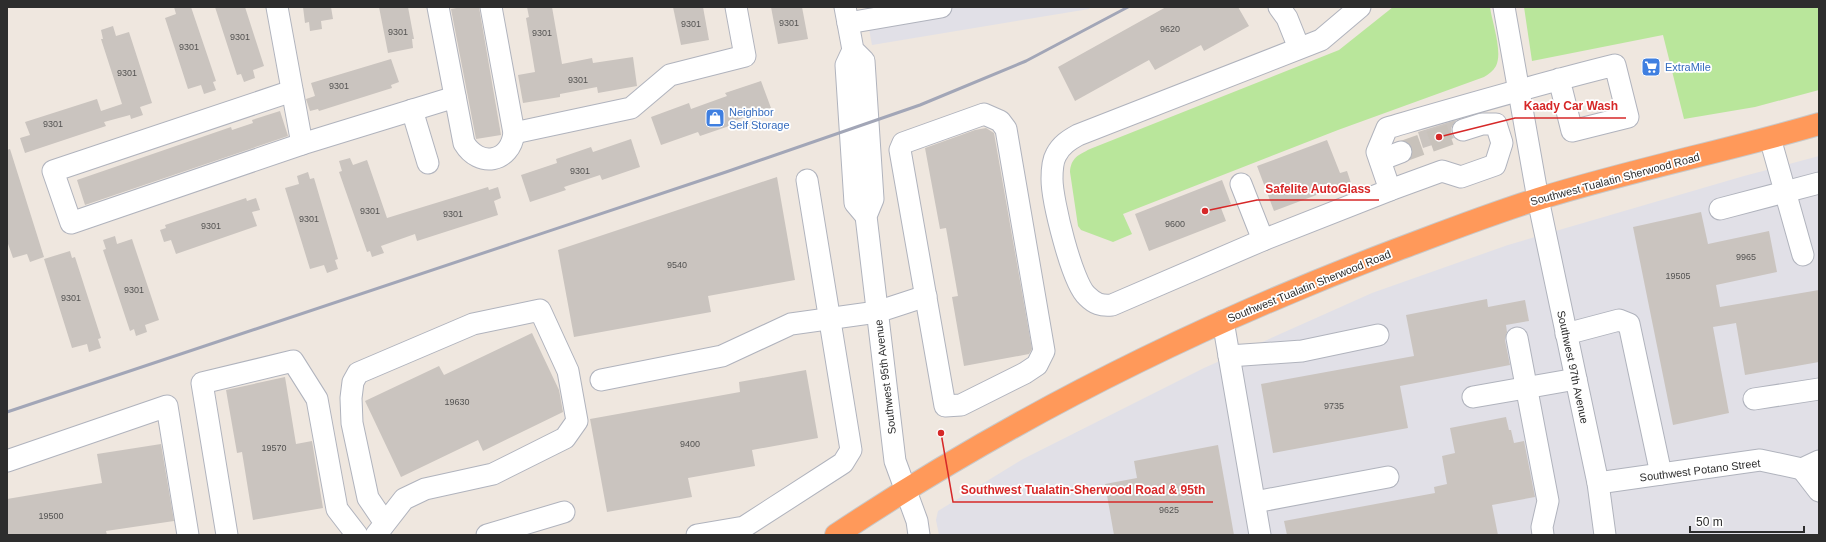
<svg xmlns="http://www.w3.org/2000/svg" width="1826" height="542" viewBox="0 0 1826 542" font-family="Arial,sans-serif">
<rect width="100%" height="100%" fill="#efe7df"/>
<!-- industrial -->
<g fill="#e1e0e7">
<path d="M865 7H1091L1089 9 872 45Z"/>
<path d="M1819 156V535H939L936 520 938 511 1023 459 1204 368 1372 293 1508 245 1744 176Z"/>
</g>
<!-- green -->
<g fill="#b9e69b">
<path d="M1393 7H1490C1492 22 1503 52 1496 66 1493 71 1489 74 1484 77L1338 130 1123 214 1132 234 1113 242 1081 230 1078 226 1070 172C1071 158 1078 155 1090 149L1339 50Z"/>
<path d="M1524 7H1819V90L1755 107 1684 119 1663 35 1532 61Z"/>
</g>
<!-- building -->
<g fill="#cac4bf">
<path d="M174 7H191L216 81 213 82 216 90 204 94 201 85 188 89 165 18 176 14Z"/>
<path d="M215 7H245L264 66 253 70 255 78 244 82 241 74 237 75Z"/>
<path d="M303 7H331L333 19 321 21 322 29 310 31 309 22 305 23Z"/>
<path d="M379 7H408L414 39H412L413 48 388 53Z"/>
<path d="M462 7H479L501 135 476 139 451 9Z"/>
<path d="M527 7H552L562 64 592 58 593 63 633 57 637 86 598 93 597 87 560 94V97L523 103 518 75 535 72 526 18 529 17Z"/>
<path d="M673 7H703L709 40 681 45Z"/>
<path d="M771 7H802L808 39 778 44Z"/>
<path d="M1166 7H1238L1249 26 1204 51 1201 45 1155 70 1149 60 1075 101 1058 67Z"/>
<path d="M113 26 116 36 129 32 152 103 140 107 143 115 131 119 130 115 104 122 106 126 25 153 20 138 30 135 25 122 97 99 101 111 122 104 101 39H103L101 30Z"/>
<path d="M391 59 399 82 391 85 392 88 319 111 318 109 310 111 306 99 315 96 311 83Z"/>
<path d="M761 81 771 108 734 121 735 124 700 136 698 132 661 145 651 117 689 103 691 109 727 96 725 93Z"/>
<path d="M280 111 288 136 85 205 77 180 231 127 232 130 253 123 252 120Z"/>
<path d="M1456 120 1451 128V133L1454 138 1423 148 1418 132Z"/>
<path d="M986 128 994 133 1032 349 1029 354 964 366 952 297 958 296 946 228 940 229 925 148 975 130Z"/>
<path d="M631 139 640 167 602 180 600 175 564 187 566 190 530 202 521 175 557 163 556 159 591 147 593 152Z"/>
<path d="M1327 140 1340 173 1347 171 1352 186 1337 192 1335 188 1274 211 1257 166Z"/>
<path d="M10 149 44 257 30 262 27 254 13 258 7 241V150Z"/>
<path d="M350 158 353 165 367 160 387 218 488 187 489 190 498 187 501 198 494 201 498 215 417 241 415 234 381 246 384 253 372 257 370 251 367 252 339 172 342 171 339 161Z"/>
<path d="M308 172 310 179 314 178 338 259 335 260 338 269 327 273 324 265 310 269 285 188 299 184 297 176Z"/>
<path d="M777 177 795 280 708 296 711 312 574 337 558 250Z"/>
<path d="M1222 180 1231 204 1221 208 1226 221 1149 251 1135 214Z"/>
<path d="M246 198 247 201 256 198 260 210 252 212 257 226 176 254 171 240 164 242 160 230 166 228 165 225Z"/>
<path d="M1701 212 1708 244 1769 231 1777 272 1716 285 1720 307 1819 290V362L1745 375 1736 323 1713 327 1729 413 1673 425 1633 227Z"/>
<path d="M115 236 117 244 132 239 159 320 145 325 147 332 136 336 134 329 130 331 103 250 106 249 103 240Z"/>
<path d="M70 251 72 258 75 257 101 338 98 339 101 348 89 352 87 344 72 348 44 259Z"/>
<path d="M1487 299 1488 307 1525 300 1529 321 1506 325 1507 332 1505 340 1510 365 1400 386 1408 428 1273 453 1261 384 1414 356 1406 315Z"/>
<path d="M532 333 559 390 563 412 483 451 478 440 401 477 365 401 439 366 444 375Z"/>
<path d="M806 370 818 438 752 450 755 466 688 478 692 497 607 512 590 419 740 392 739 382Z"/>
<path d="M285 377 296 444 312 441 323 508 253 520 242 452 237 453 226 390Z"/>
<path d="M1506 417 1509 430H1511L1514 443 1524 441 1535 497 1492 505 1498 535H1287L1284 521 1435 493 1434 487 1447 484 1442 456 1455 453 1450 428Z"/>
<path d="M161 444 174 521 106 531 107 535H7V499L102 483 97 454Z"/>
<path d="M1218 445 1234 535H1114L1105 484 1137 478 1134 461Z"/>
</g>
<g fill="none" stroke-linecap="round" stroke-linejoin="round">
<!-- minor-tunnel -->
<path stroke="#c8c2bb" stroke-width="21" stroke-dasharray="21 10" stroke-linecap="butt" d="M1401 152 1463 130"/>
<!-- minor casing -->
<g stroke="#b0b3bd" stroke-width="23">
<g id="minor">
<path d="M277 7 302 144"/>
<path d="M438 7 464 143C479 168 510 163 514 133L491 7"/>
<path d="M845 7 853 50 864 61 873 199 866 216 895 461 917 521 919 535"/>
<path d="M1279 7 1287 18 1299 48"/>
<path d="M1360 7 1321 40 1078 135C1069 140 1061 145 1056 155 1052 162 1052 172 1052 179 1052 200 1072 283 1087 296 1095 304 1101 306 1112 305L1263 240 1390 190 1377 152 1387 128C1463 106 1538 84 1615 65L1628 117 1572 131 1559 79"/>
<path d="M1504 7 1538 199 1598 483 1605 535"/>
<path d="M848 23 941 7"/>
<path d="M853 50 846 65 855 203 866 216"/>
<path d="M292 91 53 171 71 223 302 144 455 97"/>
<path d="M412 110 428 163"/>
<path d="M984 114 1000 121 1006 129 1044 351 1037 365 1025 373 961 405 945 406 900 150 903 143Z"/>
<path d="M514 133 631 108 670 75 745 56 736 7"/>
<path d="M1770 138 1803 255"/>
<path d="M1380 160 1401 152"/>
<path d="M1241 184 1263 240"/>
<path d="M1390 190 1442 171 1461 177 1495 165 1502 143 1496 124H1482L1463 130"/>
<path d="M1720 209 1819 183"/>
<path d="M1223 321 1260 535"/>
<path d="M1566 334 1619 320 1629 324 1661 474"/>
<path d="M1517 338 1548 501 1542 527 1543 535"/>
<path d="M1229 356 1302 351 1378 335"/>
<path d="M601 380 722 356 791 324 877 312 926 296"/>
<path d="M1473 397 1576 379"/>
<path d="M1754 399 1819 389"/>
<path d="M7 461 167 406 188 535"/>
<path d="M1802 469 1819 491"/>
<path d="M1802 469 1819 461"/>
<path d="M1598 483 1760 460 1802 469"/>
<path d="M1255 502 1388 477"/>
<path d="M227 535 202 383 293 361 317 399 337 509 357 535"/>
<path d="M376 535 404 499 425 489 493 474 565 438 577 421 568 371 540 310 473 324 358 373 353 382 351 398 352 423 368 498 385 523"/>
<path d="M487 535 564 512"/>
<path d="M697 535 744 527 843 463 851 450 807 180"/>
</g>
</g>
<!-- highway casing -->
<g stroke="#c8c8c8" stroke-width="24">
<path id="highway" d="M836 535C1013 417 1198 325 1396 250 1444 232 1490 214 1538 199 1631 170 1726 151 1819 124"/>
</g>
<!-- minor -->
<use href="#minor" stroke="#fff" stroke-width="21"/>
<!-- highway -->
<use href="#highway" stroke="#ff995a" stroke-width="22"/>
<!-- rail -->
<path stroke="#a2a6b7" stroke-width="3" d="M7 412 726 172 920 105 1026 61 1128 7"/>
</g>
<!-- icons -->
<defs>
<g id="supermarket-square" transform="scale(1)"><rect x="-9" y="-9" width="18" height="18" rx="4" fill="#3f7fe0" stroke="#fff"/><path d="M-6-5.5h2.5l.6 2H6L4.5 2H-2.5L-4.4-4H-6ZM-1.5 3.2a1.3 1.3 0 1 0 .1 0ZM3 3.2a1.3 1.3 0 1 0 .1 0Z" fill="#fff"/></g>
<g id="shop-square" transform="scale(1)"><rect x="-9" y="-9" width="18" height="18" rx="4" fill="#3f7fe0" stroke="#fff"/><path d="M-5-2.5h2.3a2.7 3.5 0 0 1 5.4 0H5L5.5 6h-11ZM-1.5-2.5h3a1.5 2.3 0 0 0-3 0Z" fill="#fff"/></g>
</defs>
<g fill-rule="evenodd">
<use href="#supermarket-square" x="1651" y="67"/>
<use href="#shop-square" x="715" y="118"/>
</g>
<g text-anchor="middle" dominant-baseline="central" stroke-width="3.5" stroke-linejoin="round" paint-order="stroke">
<!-- number labels -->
<g font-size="9" fill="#545352">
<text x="789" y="23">9301</text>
<text x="691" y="24">9301</text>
<text x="1170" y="29">9620</text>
<text x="398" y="32">9301</text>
<text x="542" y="33">9301</text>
<text x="240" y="37">9301</text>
<text x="189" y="47">9301</text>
<text x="127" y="73">9301</text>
<text x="578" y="80">9301</text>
<text x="339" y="86">9301</text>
<text x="53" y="124">9301</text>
<text x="580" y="171">9301</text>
<text x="370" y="211">9301</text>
<text x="453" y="214">9301</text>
<text x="309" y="219">9301</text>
<text x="1175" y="224">9600</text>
<text x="211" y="226">9301</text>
<text x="1746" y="257">9965</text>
<text x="677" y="265">9540</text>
<text x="1678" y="276">19505</text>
<text x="134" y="290">9301</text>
<text x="71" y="298">9301</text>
<text x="457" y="402">19630</text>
<text x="1334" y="406">9735</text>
<text x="690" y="444">9400</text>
<text x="274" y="448">19570</text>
<text x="1169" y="510">9625</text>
<text x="51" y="516">19500</text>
</g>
<!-- shop labels -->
<g font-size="11" fill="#366cbe" stroke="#fff" text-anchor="start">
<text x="1665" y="67">ExtraMile</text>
<text x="729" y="112">Neighbor<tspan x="729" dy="13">Self Storage</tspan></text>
</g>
<!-- street labels -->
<g font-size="11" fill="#2d2d2d" stroke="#fff">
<text transform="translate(1615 179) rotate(-15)">Southwest Tualatin Sherwood Road</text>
<text transform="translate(1309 286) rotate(-22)">Southwest Tualatin Sherwood Road</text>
<text transform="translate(1573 367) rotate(78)">Southwest 97th Avenue</text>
<text transform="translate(885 377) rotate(-97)">Southwest 95th Avenue</text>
<text transform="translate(1700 470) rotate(-7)">Southwest Potano Street</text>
</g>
</g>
<!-- callouts -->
<path fill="none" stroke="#d62828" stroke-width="1.5" d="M1439 137L1515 118H1626M1205 211L1257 200H1379M941 433L953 502H1213"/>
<g fill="#d62828" stroke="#fff" stroke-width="1.5">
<circle cx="1439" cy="137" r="4"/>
<circle cx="1205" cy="211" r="4"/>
<circle cx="941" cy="433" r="4"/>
</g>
<g font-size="12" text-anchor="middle" font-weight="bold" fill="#d62828" stroke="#fff" stroke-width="3.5" stroke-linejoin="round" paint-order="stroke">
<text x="1571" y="110">Kaady Car Wash</text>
<text x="1318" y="193">Safelite AutoGlass</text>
<text x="1083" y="494">Southwest Tualatin-Sherwood Road &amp; 95th</text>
</g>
<!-- border -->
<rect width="1826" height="542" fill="none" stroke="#2d2d2d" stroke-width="16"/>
<!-- scale -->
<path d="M1690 526v6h114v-6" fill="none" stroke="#2d2d2d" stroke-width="2"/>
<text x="1696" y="526" font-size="12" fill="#2d2d2d" stroke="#ffffff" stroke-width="3" paint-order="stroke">50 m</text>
</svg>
